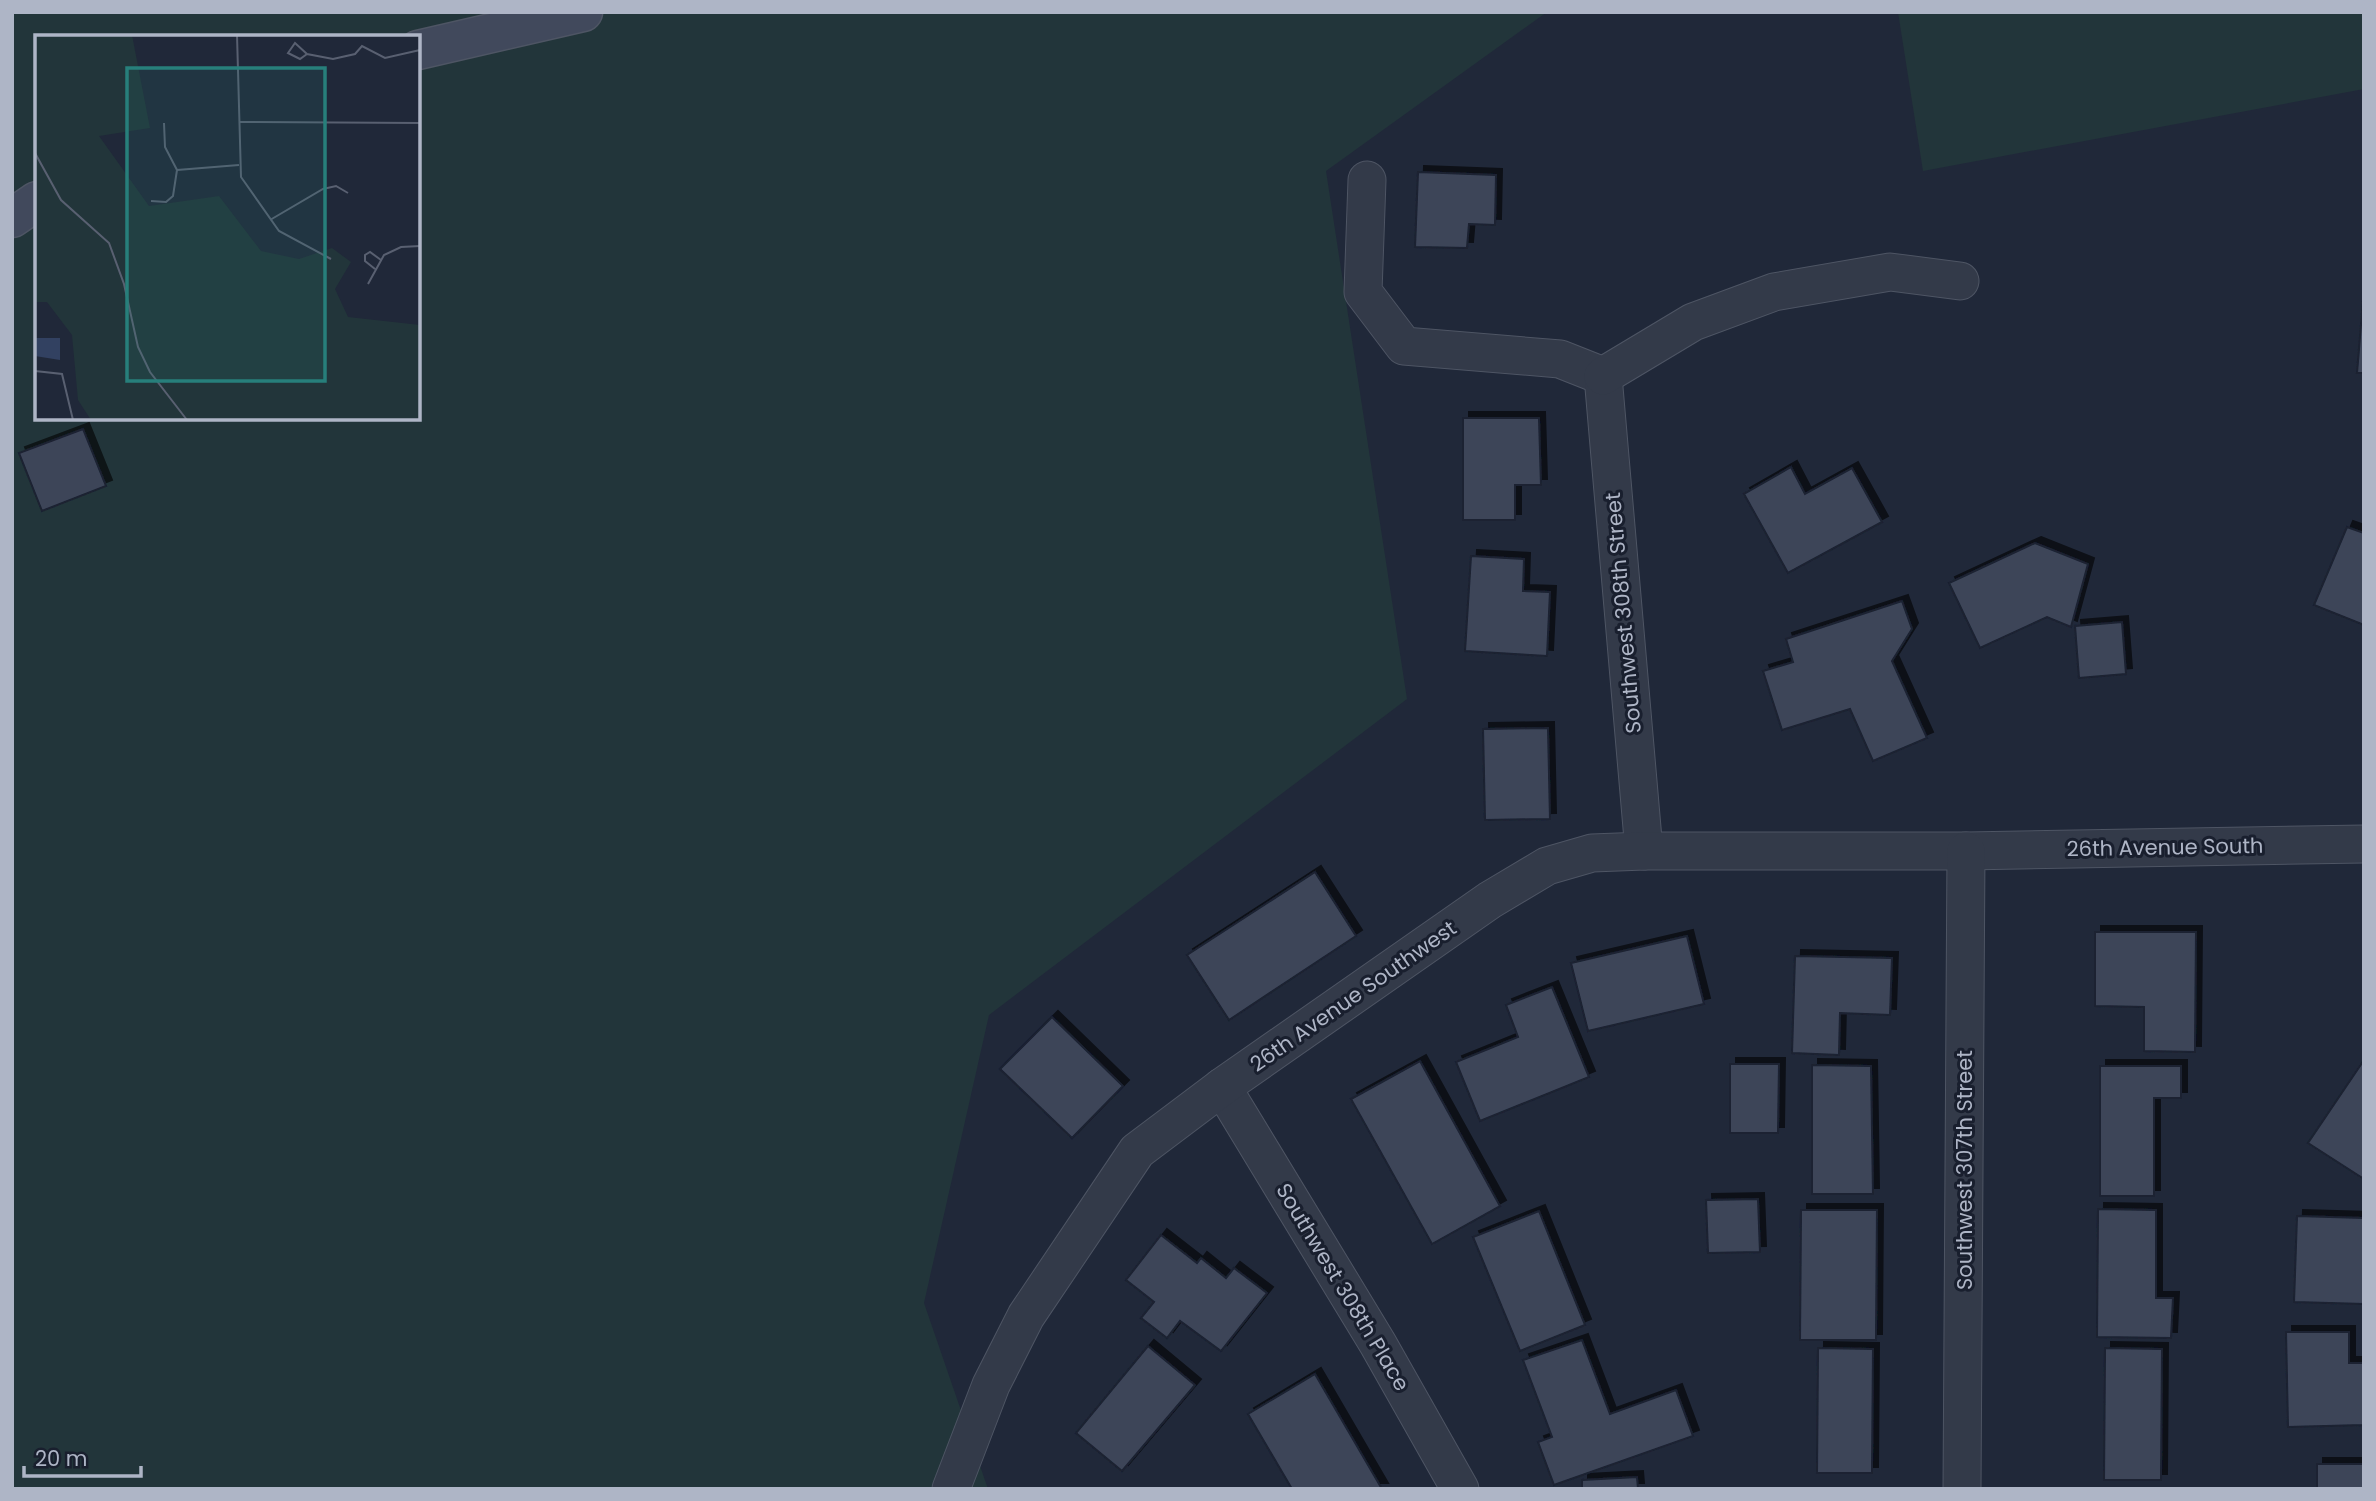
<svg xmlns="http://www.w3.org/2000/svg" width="2376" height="1501" viewBox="0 0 2376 1501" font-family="Poppins,sans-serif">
<defs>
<filter id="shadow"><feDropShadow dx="6" dy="-6" stdDeviation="0" flood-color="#0009"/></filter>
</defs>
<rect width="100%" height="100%" fill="#202839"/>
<!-- green -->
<g fill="#22353a" fill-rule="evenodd">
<path d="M12 12H1547L1326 171 1407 699 989 1015 924 1303 988 1489H12ZM37 37H418V418H37Z"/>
<path d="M1898 12H2364V89L1923 171Z"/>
</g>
<!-- building -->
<g fill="#3c4559" stroke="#1b2130" stroke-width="2" filter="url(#shadow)">
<path d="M1418 172 1496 175 1495 225 1469 224 1467 248 1415 247Z"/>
<path d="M2364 288V373H2357Z"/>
<path d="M1463 418H1539L1541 485H1515V520H1463Z"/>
<path d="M83 429 106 486 42 511 19 453Z"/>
<path d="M1791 467 1805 494 1852 468 1882 522 1788 573 1744 494Z"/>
<path d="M2347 527 2364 533V625L2314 605Z"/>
<path d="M2035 543 2088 564 2071 627 2047 617 1980 648 1949 583Z"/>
<path d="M1471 556 1524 559 1523 591 1550 592 1547 656 1465 651Z"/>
<path d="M1902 601 1912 629 1892 661 1927 738 1873 761 1850 709 1782 730 1763 671 1793 662 1786 639Z"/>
<path d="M2122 622 2126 674 2079 678 2075 626Z"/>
<path d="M1548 728 1550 819 1485 820 1483 729Z"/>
<path d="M1315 872 1356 936 1229 1020 1187 955Z"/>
<path d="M2095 932H2196L2195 1052 2144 1051V1007L2095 1006Z"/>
<path d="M1687 936 1704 1004 1588 1031 1571 963Z"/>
<path d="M1795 956 1892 958 1890 1015 1840 1013 1839 1055 1792 1053Z"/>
<path d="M1552 987 1589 1077 1480 1121 1456 1062 1518 1037 1506 1005Z"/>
<path d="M1052 1017 1123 1086 1072 1138 1000 1069Z"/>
<path d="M2364 1060V1179L2308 1143Z"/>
<path d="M1420 1061 1500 1206 1432 1244 1351 1099Z"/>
<path d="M1730 1064H1779L1778 1133H1730Z"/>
<path d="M1812 1065 1871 1066 1873 1194H1812Z"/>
<path d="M2100 1066H2181V1098H2154V1196H2100Z"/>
<path d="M1758 1199 1760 1252 1708 1253 1706 1200Z"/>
<path d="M2098 1209 2156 1210V1298H2173L2171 1338 2097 1337Z"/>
<path d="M1801 1210H1877L1876 1340H1800Z"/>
<path d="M1539 1211 1585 1325 1520 1351 1473 1237Z"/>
<path d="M2297 1216 2364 1218V1304L2294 1302Z"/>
<path d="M1161 1235 1197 1263 1201 1258 1226 1278 1234 1268 1267 1293 1221 1351 1180 1321 1167 1338 1141 1318 1154 1302 1126 1280Z"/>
<path d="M2286 1332H2349V1363H2364V1425L2288 1427Z"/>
<path d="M1582 1340 1610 1414 1676 1390 1693 1436 1554 1485 1538 1442 1552 1437 1523 1360Z"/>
<path d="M1148 1346 1195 1385 1122 1471 1076 1433Z"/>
<path d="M1818 1348 1873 1349 1872 1473H1817Z"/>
<path d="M2105 1348 2162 1349 2161 1480H2104Z"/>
<path d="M1315 1374 1382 1489H1292L1248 1414Z"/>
<rect x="2317" y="1464" width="47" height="25"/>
<path d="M1637 1477 1638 1489H1582V1480Z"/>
</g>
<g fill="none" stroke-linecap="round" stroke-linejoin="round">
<!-- minor casing -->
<g stroke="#4e5564" stroke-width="39">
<g id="minor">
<path d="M1367 180 1363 292 1404 346 1560 359 1603 376"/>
<path d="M1603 376 1644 851"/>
<path d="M1603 376 1693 322 1774 292 1890 272 1960 281"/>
<path d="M1222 1087 1378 1344 1460 1489"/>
<path d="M951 1489 991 1385 1026 1316 1137 1151 1222 1087 1490 900 1547 866 1592 853 1644 851H1966L2364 844"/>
<path d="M1962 1489 1966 851"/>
</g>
</g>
<!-- secondary casing -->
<g stroke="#4e5564" stroke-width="41">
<g id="secondary">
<path d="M418 50 583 12"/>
<path d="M12 218 37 201"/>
</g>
</g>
<!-- minor -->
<use href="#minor" stroke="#333a49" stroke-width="37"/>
<!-- secondary -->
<use href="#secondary" stroke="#41495c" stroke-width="38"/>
</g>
<g text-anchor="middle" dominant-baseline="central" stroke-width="6" stroke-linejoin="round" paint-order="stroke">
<!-- street labels -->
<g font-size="21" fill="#aeb5c6" stroke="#191f2e">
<text transform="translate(1623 613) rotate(-95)">Southwest 308th Street</text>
<text transform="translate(2165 847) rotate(-1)">26th Avenue South</text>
<text transform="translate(1353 996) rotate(-35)">26th Avenue Southwest</text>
<text transform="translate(1964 1170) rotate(-90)">Southwest 307th Street</text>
<text transform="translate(1343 1287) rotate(59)">Southwest 308th Place</text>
</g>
</g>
<!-- overview -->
<g transform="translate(35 35)">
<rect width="385" height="385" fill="#202839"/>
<path d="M0 0H97L115 93 64 101 114 171 184 161 226 216 264 224 297 213 316 227 300 254 313 282 385 290V385H56L43 365 37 300 12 267H0Z" fill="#22353a"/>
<path d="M0 303H25V325L0 321Z" fill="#324161"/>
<path fill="none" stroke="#596071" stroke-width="2" d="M202 0 206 142 244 196 296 224M272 19 265 24 253 18 260 8 272 19 298 24 320 19 327 11 350 23 385 15M204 87 385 88M129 88 130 112 142 135M0 118 26 165 74 208 89 249 103 312 115 337 152 385M142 135 204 130M116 166 131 167 138 161 142 135M235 185 288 154 301 151 313 158M340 234 330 226V220L335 217 346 225M333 249 349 220 366 212 385 211M0 336 27 339 38 385"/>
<path fill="#277f7b" fill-opacity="0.15" stroke="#277f7b" stroke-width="3.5" d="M92 33H290V346H92Z"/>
<rect width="385" height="385" fill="none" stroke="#aeb5c6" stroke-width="3.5"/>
</g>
<!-- border -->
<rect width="2376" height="1501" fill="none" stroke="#aeb5c6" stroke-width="28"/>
<!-- scale -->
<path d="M24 1466v10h117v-10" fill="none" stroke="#aeb5c6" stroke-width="3.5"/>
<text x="35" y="1466" font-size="21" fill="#aeb5c6" stroke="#191f2e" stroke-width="5" paint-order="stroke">20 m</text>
</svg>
